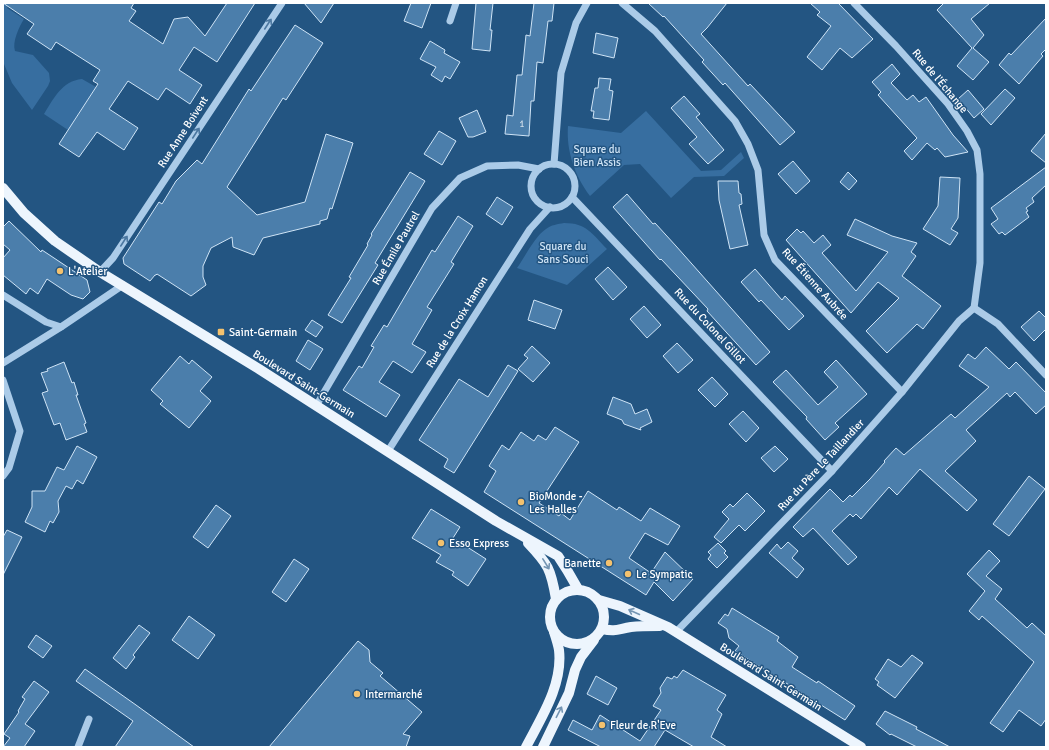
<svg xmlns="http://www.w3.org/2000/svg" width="1049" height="750" viewBox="0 0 1049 750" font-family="Signika,sans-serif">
<rect width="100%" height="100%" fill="#235582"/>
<!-- green -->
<g fill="#376ea0">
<path d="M3 3 8 6 7 8 24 19C19 27 12 42 15 51L33 55 49 73 50 81 48 86 32 110 12 83 4 64H3Z"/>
<path d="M82 79 96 87 68 130 44 114C54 98 62 81 82 79Z"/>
<path d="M646 111 701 171 721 170 741 152 744 158 724 176 694 177 671 198 640 164 624 165 590 196C575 176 566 151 568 126L621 133Z"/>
<path d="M564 223C587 223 592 234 607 249L567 285 517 268C525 257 535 236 546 229 551 225 558 224 564 223Z"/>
</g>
<!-- building -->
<g fill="#4b7eab" stroke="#cfe4f6">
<path d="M3 3H134L131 8 136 11 129 21 163 44 174 19 188 17 205 36 227 3H255L217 62 194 47 179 70 202 85 190 104 166 88 158 100 128 81 109 109 138 128 124 150 97 132 79 157 59 144 98 84 93 81 100 70 56 42 51 50 27 34 34 24Z"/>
<path d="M304 3H334L321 23Z"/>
<path d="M411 3H431L422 28 404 21Z"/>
<path d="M476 3H493L490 30H492L490 51 472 49Z"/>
<path d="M534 3H554L552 21H548L543 63 537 62 534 101H531L529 136 505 134 507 115 513 116 517 75H522L526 35 530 36Z"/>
<path d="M648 3H727L707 28 701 34 748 86 750 84 795 132 780 145 725 83 723 85 702 62 704 60 664 16 663 17Z"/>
<path d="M810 3H838L873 39 852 58 840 48 822 70 807 57 831 26 817 15 820 12Z"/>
<path d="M944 3H990L971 19 984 35 973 48 989 62 973 80 957 66 972 48 937 10Z"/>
<path d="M1046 18V49L1041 54 1043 56 1019 84 999 65 1009 53 1011 55Z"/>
<path d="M295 25 323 43 286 100 283 98 227 187 257 215 305 202 326 134 353 143 332 209 330 208 327 219 320 221V224L263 238 254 255 233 247 232 237 211 248 203 266V277L206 285 191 296 157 274 156 275H155L150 281 124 264 123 258 159 202 162 204 176 181 197 160 202 164 249 89 251 91Z"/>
<path d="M596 33 618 38 614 58 593 53Z"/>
<path d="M430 41 445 50 444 53 460 62 450 79 445 76 442 82 431 75 436 67 420 59Z"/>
<path d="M892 64 900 74 891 83 907 100 913 95 919 102 926 97 953 135 968 152 945 157 937 148 935 150 927 143 912 160 904 151 917 138 878 95 881 92 872 82Z"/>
<path d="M599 78 611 79 609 90 613 91 609 120 593 118 594 111H591L595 88H598Z"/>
<path d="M1005 89 1015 98 991 125 981 114Z"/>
<path d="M968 90 984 109 974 118 958 99Z"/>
<path d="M684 96 700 114 696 117 724 150 708 164 689 144 697 137 671 108Z"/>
<path d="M477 110 486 132 473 137H468L459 118Z"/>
<path d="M439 131 456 141 442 165 424 154Z"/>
<path d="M1046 133V163L1031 151Z"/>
<path d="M793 161 810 181 796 194 778 174Z"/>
<path d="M1046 167V185L1032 198 1034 202 1026 208 1028 211 1026 212 1029 217 1005 235 1002 232 999 234 991 224 998 219 991 208Z"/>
<path d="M410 172 425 181 375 263 378 265 342 323 328 315 351 278 349 277 368 245 367 244 372 235 371 234Z"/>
<path d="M848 172 857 181 849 190 840 182Z"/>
<path d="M940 177 960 178 958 218 951 229 958 233 950 245 923 229 938 206Z"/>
<path d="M718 181H738L739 193 741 194 742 204 739 205 748 245 730 249 719 200Z"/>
<path d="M627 194 653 224 655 223 676 246 770 352 756 365 707 311 708 309 661 259 660 260 613 207Z"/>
<path d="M497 197 513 207 502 225 486 214Z"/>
<path d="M458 216 473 226 451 262 454 264 427 307 432 310 412 344 426 352 412 373 393 361 379 382 400 395 386 417 343 390 359 366 362 368 374 347 371 346 384 325 387 327 432 250 435 252Z"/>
<path d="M855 219 892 236 917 243 911 252 916 256 902 276 941 306 923 329 917 324 887 353 866 331 899 298 878 282 851 313 786 240 797 229 801 233 803 231 814 243 823 235 831 245 822 253 856 291 888 252 847 235Z"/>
<path d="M9 221 41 252 42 250 87 280 90 292 83 299 71 295 47 279 38 294 30 288 26 294 3 275V258L10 250 3 244V227Z"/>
<path d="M608 267 627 287 613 300 595 279Z"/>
<path d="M755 269 782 300 785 296 804 316 789 330 761 300 759 302 741 282Z"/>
<path d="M534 300 562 310 555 329 528 320Z"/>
<path d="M644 306 661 325 647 338 630 319Z"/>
<path d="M1039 311 1046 318V329L1034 341 1021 327Z"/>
<path d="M312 320 323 327 316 337 305 330Z"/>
<path d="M308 340 323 349 310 370 296 361Z"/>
<path d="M677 343 693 360 678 373 663 356Z"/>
<path d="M532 346 550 363 533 382 518 369 528 358 524 355Z"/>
<path d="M986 347 1009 369 1016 362 1046 393V405L1036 414 1015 392 1010 397 1007 393 966 430 976 441 945 471 977 500 967 511 920 469 897 495 889 487 861 519 856 514 853 517 850 514 832 531 857 557 848 565 813 528 803 537 793 527 830 489 843 502 850 495 852 497 870 479 885 462 884 461 896 448 904 455 951 414 955 418 989 387 959 366 968 354 975 359Z"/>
<path d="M180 356 189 364 192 360 212 377 200 391 211 401 189 428 160 404 163 401 151 390Z"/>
<path d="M836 360 867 394 835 423 839 427 825 440 806 419 807 417 773 382 786 370 818 405 838 387 824 372Z"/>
<path d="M64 362 72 383 74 382 78 395H76L86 423 84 424 87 432 66 440 60 423 54 425 42 393 48 391 41 373 48 371 47 369Z"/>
<path d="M508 365 518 371 454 473 444 467 448 459 419 440 459 379 488 397Z"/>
<path d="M712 377 728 394 715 407 698 390Z"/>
<path d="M613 397 631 404 635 414 647 409 652 422 640 428 641 430 638 429 624 424 622 420 607 414Z"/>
<path d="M743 411 759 428 746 442 729 424Z"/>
<path d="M555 427 579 442 539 503 559 516 561 513 570 520 588 491 617 510 619 507 641 521 650 508 680 526 668 545 645 533 629 558 651 573 665 552 693 579 673 601 654 582 646 595 484 492 496 471 489 466 502 445 509 450 521 432 534 441 538 435 546 440Z"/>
<path d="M77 446 97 457 83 484 77 480 72 489 66 486 58 501 59 512 53 523 50 521 45 532 25 522 32 507V491H45L57 467 64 470Z"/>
<path d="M775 446 788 459 774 472 761 458Z"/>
<path d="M1029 476 1045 489 1009 536 993 524Z"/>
<path d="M747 493 765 511 745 531 739 525 721 543 714 537 729 519 722 512 730 504 733 507Z"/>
<path d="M216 505 231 516 208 548 193 537Z"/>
<path d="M431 509 460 527 453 538 486 559 468 586 452 575 454 572 436 562 441 555 412 538Z"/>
<path d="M7 530 22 537 3 575V537Z"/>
<path d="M788 542 798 551 792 558 804 569 797 578 769 553 777 544 781 549Z"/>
<path d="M718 543 726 551 724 553 728 557 717 568 708 559 711 555 708 552Z"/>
<path d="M989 550 1000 561 986 576 1002 589 995 599 1027 628 1032 623 1046 636V719L1041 726 1019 710 1003 732 990 723 1034 662 982 616 979 620 969 611 985 591 967 574Z"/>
<path d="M294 559 309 569 286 602 272 592Z"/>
<path d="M732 608 779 637 777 641 798 657 792 667 817 683 818 681 855 706 845 720 735 651 739 646 729 638 727 629 718 623 725 614 728 616Z"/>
<path d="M189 616 215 635 198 659 172 640Z"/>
<path d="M139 625 150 633 133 655 135 657 126 669 113 658Z"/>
<path d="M36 635 52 646 43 658 28 647Z"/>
<path d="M358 641 369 650 370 662 383 673 380 676 422 712 403 734 410 736 406 747H269Z"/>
<path d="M912 655 923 663 895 698 877 685 879 682 875 679 888 659 901 667Z"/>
<path d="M85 669 136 705 194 747H115L133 721 76 681Z"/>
<path d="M683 670 726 695 717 710 722 714 711 737 727 747H694L665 730 654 747H601L568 730 573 720 592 730 600 715 640 741 661 710 653 706 661 693 660 688 667 677 672 679 674 676 677 678Z"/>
<path d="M596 676 617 688 608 705 587 694Z"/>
<path d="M34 681 49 692 25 724 35 731 24 747H3L10 738 4 734 19 712 18 711 25 699 22 697Z"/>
<path d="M885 711 917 727 916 729 950 747H917L891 734 890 735 876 724Z"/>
</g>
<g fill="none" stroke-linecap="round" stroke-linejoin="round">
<!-- minor -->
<g stroke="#abcbe8" stroke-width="7">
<path d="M622 3 655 31 735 121 748 144 758 170 764 235 775 260 902 392"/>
<path d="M854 3 896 46 948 104 967 131 977 150 980 174V263L974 308"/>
<path d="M450 21 456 3"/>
<path d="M554 164 561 73 576 23 587 3"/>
<circle cx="553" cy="186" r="22"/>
<path d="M572 197 832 471"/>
<path d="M100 272 113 258 282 3"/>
<path d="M3 295 46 322 61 327"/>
<path d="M974 308 998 324 1046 375"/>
<path d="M3 363 61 327 123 285"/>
<path d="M3 380 20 431 9 468 3 476"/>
<path d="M316 406 432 208 460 178 487 166 518 165 539 169"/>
<path d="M388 451 530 229 550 207"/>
<path d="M676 632 832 471 902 392 959 321 974 308"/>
<path d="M78 747 89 719"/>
</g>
<!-- major -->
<g stroke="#edf5fd" stroke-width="10">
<path d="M3 188 24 213 55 241 100 272 259 369 496 521 558 556 567 570 578 589"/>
<path d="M528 543C548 564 551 569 556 599"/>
<circle cx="577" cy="617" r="27"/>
<path d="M599 600 620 606 668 627 861 747"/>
<path d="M602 629C616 632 618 629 631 627 640 626 650 626 660 626"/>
<path d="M526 747C541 718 563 685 559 650 558 644 556 638 554 632"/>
<path d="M543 747 569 693 575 670 581 657 594 640"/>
</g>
</g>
<!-- one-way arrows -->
<defs><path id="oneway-shaft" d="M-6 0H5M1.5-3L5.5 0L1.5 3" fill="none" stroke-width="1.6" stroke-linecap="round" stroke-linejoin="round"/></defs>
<g stroke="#4c78a1">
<use href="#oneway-shaft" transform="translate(268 24) rotate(-57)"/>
<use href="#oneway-shaft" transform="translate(196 133) rotate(-57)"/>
<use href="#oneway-shaft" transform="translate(124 241) rotate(-57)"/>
</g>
<g stroke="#7495b3">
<use href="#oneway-shaft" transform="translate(546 564) rotate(58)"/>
<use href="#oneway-shaft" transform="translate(634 612) rotate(-156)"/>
<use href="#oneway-shaft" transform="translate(559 712) rotate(-63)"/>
</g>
<!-- markers -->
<g fill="#f3c16e" stroke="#235582" stroke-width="1.5">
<circle cx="60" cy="271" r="4"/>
<rect x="217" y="328" width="8" height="8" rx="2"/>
<circle cx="521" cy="502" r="4"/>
<circle cx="441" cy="543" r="4"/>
<circle cx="609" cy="563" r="4"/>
<circle cx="628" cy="574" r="4"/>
<circle cx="357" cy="694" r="4"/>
<circle cx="602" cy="725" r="4"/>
</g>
<g text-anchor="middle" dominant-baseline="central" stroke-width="3" stroke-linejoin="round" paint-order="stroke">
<!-- number labels -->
<g font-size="9" fill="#d2dfea">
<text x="522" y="124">1</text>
</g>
<!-- street labels -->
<g font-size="11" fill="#fff" stroke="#235582">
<text transform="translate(940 81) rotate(50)">Rue de l'Échange</text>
<text transform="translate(183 132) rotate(-57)">Rue Anne Boivent</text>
<text transform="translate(396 248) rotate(-60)">Rue Émile Pautrel</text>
<text transform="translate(815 284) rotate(48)">Rue Étienne Aubrée</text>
<text transform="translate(457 322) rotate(-58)">Rue de la Croix Hamon</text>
<text transform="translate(710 326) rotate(47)">Rue du Colonel Gillot</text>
<text transform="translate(304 384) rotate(32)">Boulevard Saint-Germain</text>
<text transform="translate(821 465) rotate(-47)">Rue du Père Le Taillandier</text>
<text transform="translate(771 677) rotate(32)">Boulevard Saint-Germain</text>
</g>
<!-- park labels -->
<g font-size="11" fill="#cfe4f6" stroke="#235582">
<text x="597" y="149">Square du<tspan x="597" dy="13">Bien Assis</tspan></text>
<text x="563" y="246">Square du<tspan x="563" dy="13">Sans Souci</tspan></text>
</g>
<!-- poi labels -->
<g font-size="11" fill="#fff" stroke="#235582" text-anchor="start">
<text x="68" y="271">L'Atelier</text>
<text x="229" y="332">Saint-Germain</text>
<text x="529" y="496">BioMonde -<tspan x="529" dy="13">Les Halles</tspan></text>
<text x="449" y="543">Esso Express</text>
<text x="601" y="563" text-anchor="end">Banette</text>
<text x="636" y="574">Le Sympatic</text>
<text x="365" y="694">Intermarché</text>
<text x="610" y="725">Fleur de R'Eve</text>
</g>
</g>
<!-- border -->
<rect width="1049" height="750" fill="none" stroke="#ffffff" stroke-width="8"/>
</svg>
